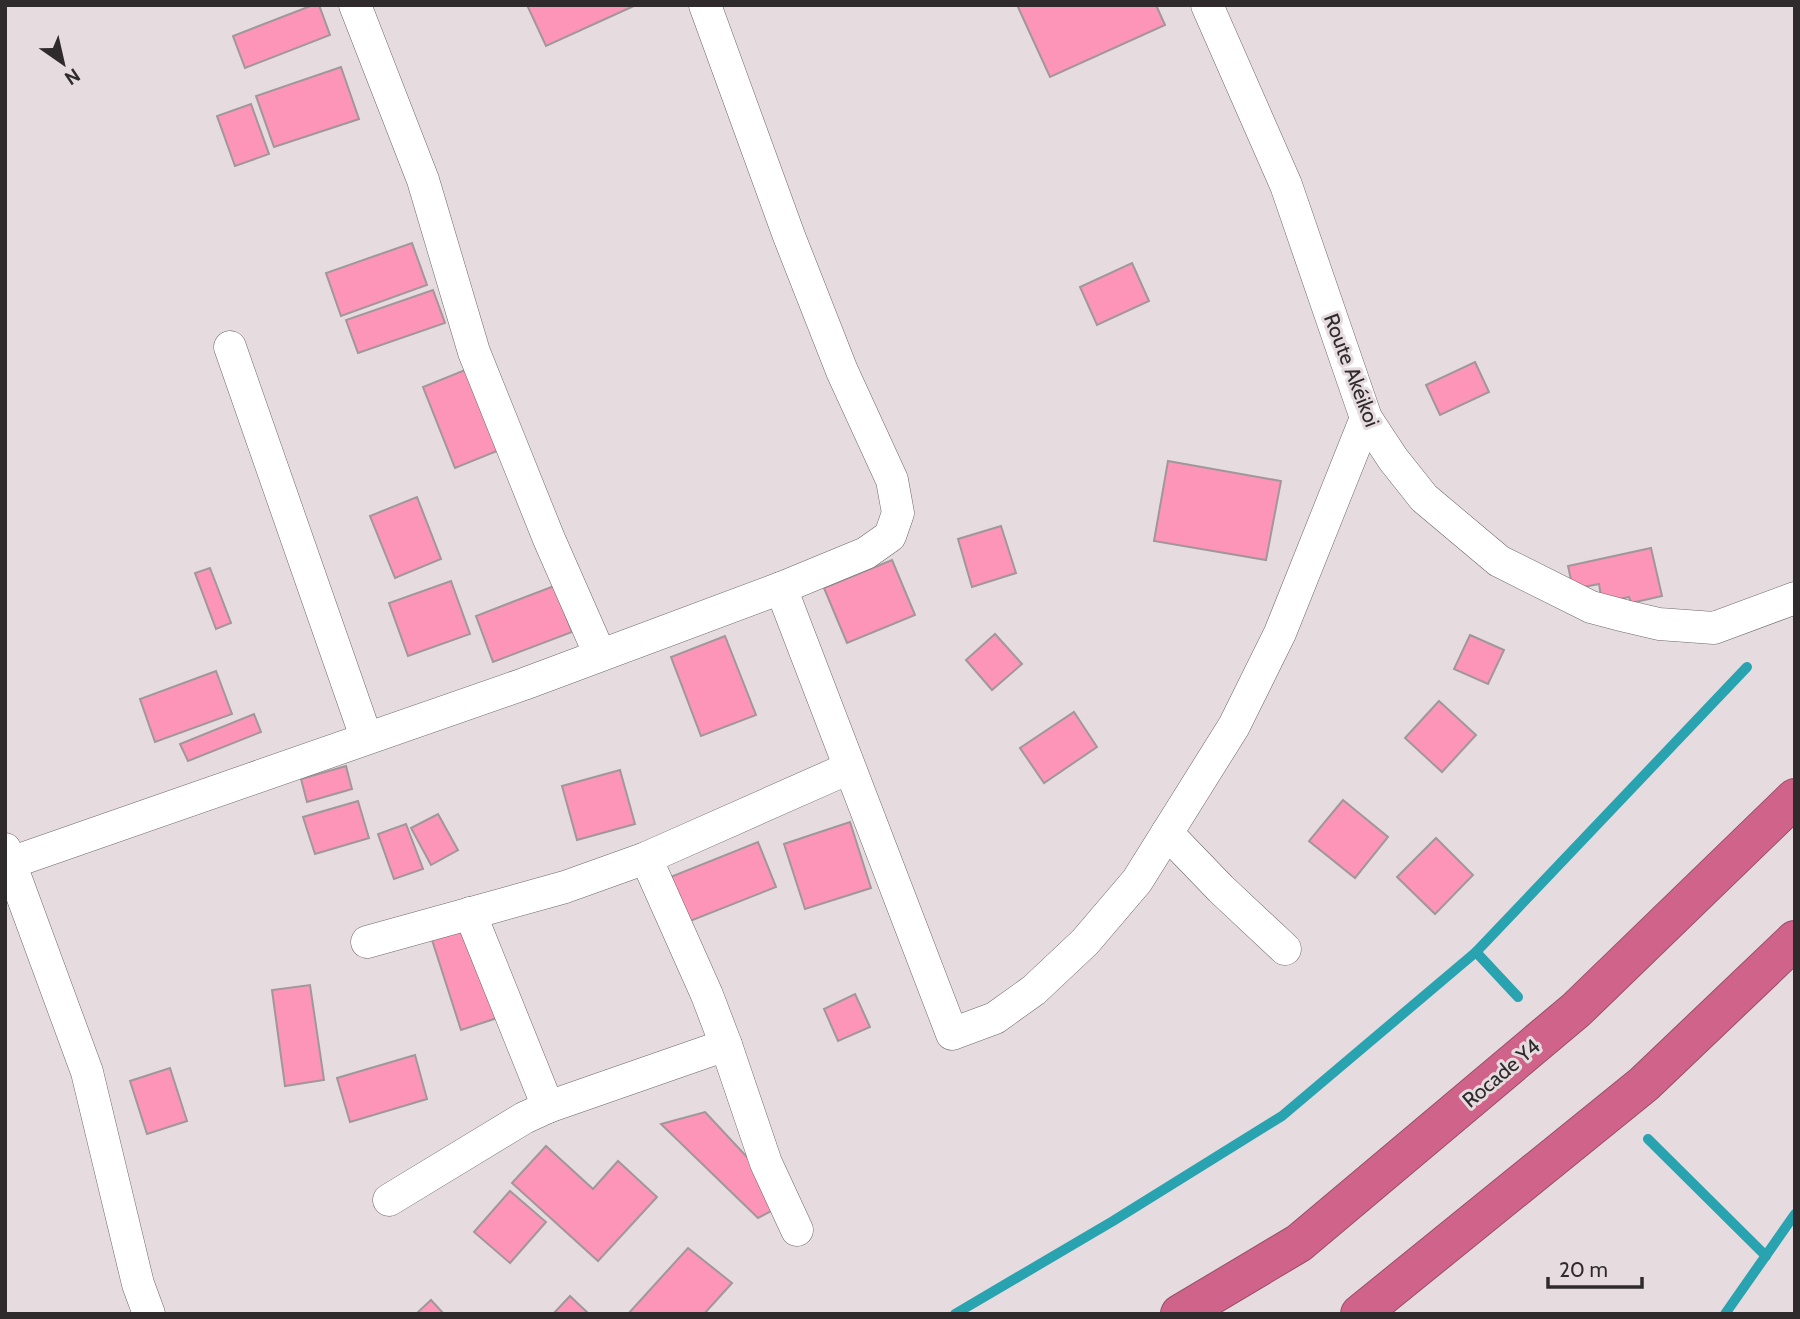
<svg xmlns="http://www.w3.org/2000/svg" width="1800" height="1319" viewBox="0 0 1800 1319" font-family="Cabin,sans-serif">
<rect width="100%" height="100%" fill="#e6dcdf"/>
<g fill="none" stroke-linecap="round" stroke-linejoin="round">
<!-- stream -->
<g stroke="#29a3b0" stroke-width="10">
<path d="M1476 952 1518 997"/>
<path d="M1648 1139 1766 1256"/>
<path d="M955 1314 1113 1221 1282 1116 1476 952 1747 667"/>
<path d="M1725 1314 1795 1214"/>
</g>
</g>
<!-- building -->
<g fill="#fc95b7" stroke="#a1979a" stroke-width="2">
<path d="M313 5H319L330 35 245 68 233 36Z"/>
<path d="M527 5H636L546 46Z"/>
<path d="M1021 5H1156L1165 25 1050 77 1018 7Z"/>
<path d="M341 67 359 119 274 147 256 96Z"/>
<path d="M251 104 269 154 235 166 217 116Z"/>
<path d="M412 243 427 285 341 316 326 273Z"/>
<path d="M1132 263 1149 301 1097 325 1080 287Z"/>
<path d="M433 290 445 323 358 353 346 320Z"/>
<path d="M1475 362 1489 392 1440 415 1426 385Z"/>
<path d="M470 368 502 449 455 468 423 387Z"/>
<path d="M1168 461 1281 481 1266 560 1154 541Z"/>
<path d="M417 497 441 559 395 578 370 516Z"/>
<path d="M1001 526 1016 573 972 587 958 539Z"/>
<path d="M1651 548 1662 596 1631 603 1629 597 1602 603 1599 584 1573 589 1568 566Z"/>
<path d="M892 560 915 615 847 643 824 588Z"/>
<path d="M210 568 231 623 216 629 195 573Z"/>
<path d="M451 581 470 634 408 656 389 603Z"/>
<path d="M554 586 572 632 493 662 476 616Z"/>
<path d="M995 634 1022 664 992 690 966 660Z"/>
<path d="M1470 635 1504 650 1488 684 1454 669Z"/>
<path d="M725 636 756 715 701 736 671 657Z"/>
<path d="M216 671 232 714 155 742 140 699Z"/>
<path d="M1439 701 1476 735 1442 772 1405 738Z"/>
<path d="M1074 712 1097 747 1044 783 1020 748Z"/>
<path d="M254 714 261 732 188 761 180 744Z"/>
<path d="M346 766 352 789 307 802 301 779Z"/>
<path d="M620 770 635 824 577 840 562 786Z"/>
<path d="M1343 800 1388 837 1355 878 1309 841Z"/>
<path d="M358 801 369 838 315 854 303 817Z"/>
<path d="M438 814 458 850 431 865 411 828Z"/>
<path d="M850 822 871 888 805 909 784 844Z"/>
<path d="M406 824 423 869 394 879 378 834Z"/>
<path d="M1436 838 1473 875 1435 914 1397 877Z"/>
<path d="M758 842 776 887 680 925 663 880Z"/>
<path d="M468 929 497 1018 461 1030 432 940Z"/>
<path d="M310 985 324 1080 285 1086 272 990Z"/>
<path d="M855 994 870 1027 838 1041 824 1009Z"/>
<path d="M415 1055 427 1099 350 1122 337 1078Z"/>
<path d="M170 1068 187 1121 147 1134 130 1081Z"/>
<path d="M705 1112 761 1172 777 1208 758 1218 661 1124Z"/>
<path d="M546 1146 593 1189 618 1161 657 1197 598 1261 512 1183Z"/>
<path d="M510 1191 546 1222 510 1263 474 1232Z"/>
<path d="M688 1248 732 1283 704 1314H628Z"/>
<path d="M570 1296 589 1314H553Z"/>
<path d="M431 1300 444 1314H416Z"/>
</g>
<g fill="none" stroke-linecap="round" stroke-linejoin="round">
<!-- minor casing -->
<g stroke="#6f6669" stroke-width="33">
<g id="minor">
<path d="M355 5 423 180 474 352 549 539 600 655"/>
<path d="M1207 5 1286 185 1366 418 1393 459 1424 498 1499 561 1591 607 1625 616 1659 624 1714 628 1795 598"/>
<path d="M230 347 366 737"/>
<path d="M781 588 952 1034 995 1018 1034 990 1085 942 1137 881 1234 726 1280 633 1366 418"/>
<path d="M1167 833 1221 889 1285 949"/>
<path d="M5 849 87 1072 138 1284 149 1314"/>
<path d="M646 858 707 995 726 1045 766 1163 797 1230"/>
<path d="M10 863 524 684 781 588 866 553 890 536 898 513 892 480 842 371 789 236 705 5"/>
<path d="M470 913 548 1107"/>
<path d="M367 942 565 887 646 858 849 768"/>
<path d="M389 1200 524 1118 548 1107 726 1045"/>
</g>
</g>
<!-- highway casing -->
<g stroke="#984f68" stroke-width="40">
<g id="highway">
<path d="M1180 1314 1299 1243 1576 1010 1795 798"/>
<path d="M1360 1314 1644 1084 1795 940"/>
</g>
</g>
<!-- minor -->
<use href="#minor" stroke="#fff" stroke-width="32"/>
<!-- highway -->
<use href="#highway" stroke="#d06389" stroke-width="38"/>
</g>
<g text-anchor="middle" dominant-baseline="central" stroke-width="6" stroke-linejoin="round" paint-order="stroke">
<!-- street labels -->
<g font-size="21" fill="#2f2b2c" stroke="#e6dcdf">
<text transform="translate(1352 370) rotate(69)">Route Akéikoi</text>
<text transform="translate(1501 1073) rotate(-40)">Rocade Y4</text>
</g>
</g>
<!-- border -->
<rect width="1800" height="1319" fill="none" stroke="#2f2b2c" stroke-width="14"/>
<!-- north arrow -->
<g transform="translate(63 63) rotate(146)" stroke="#e6dcdf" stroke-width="5" paint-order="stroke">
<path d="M0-5L12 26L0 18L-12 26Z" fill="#2f2b2c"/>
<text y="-10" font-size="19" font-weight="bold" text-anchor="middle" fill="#2f2b2c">N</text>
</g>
<!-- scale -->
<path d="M1548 1277v10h94v-10" fill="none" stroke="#2f2b2c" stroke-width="3.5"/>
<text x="1559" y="1277" font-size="21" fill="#2f2b2c" stroke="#e6dcdf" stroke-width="5" paint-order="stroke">20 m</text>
</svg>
